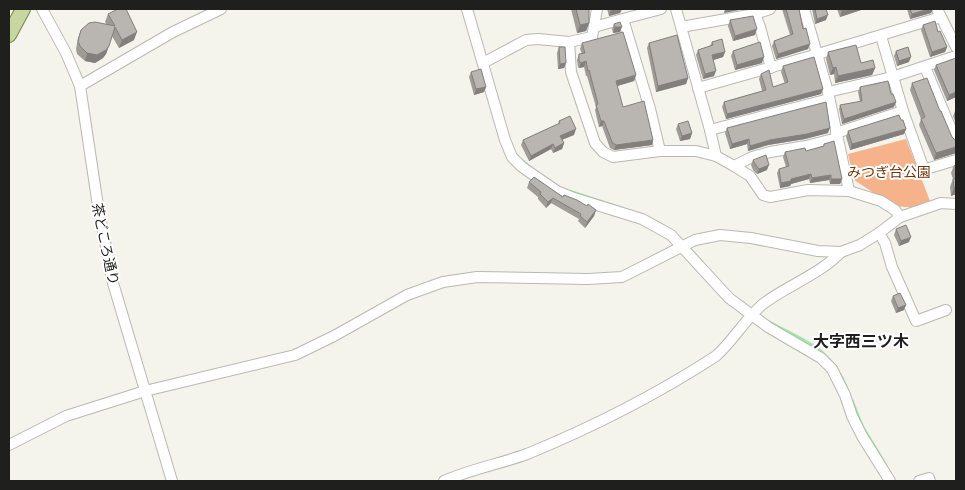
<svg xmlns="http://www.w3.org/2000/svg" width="965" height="490" viewBox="0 0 965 490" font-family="'Open Sans','Noto Sans JP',sans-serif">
<rect width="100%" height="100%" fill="#f4f3ec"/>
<!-- green -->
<path fill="#f5b28b" d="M906 139 930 201 918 208 894 206 854 180 848 154Z"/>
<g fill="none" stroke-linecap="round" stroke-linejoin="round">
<!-- stream -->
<g stroke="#9ceca0" stroke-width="2.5">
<path d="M522 160 531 168"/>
<path d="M570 191 622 208"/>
<path d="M650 218 665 226"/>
<path d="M688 246 701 261"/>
<path d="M768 321C804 341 830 346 847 388"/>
<path d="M852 400 863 427 886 465"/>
</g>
<!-- minor casing -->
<g stroke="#b9b8b2" stroke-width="12">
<g id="minor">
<path d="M42 9 66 53 80 86 98 206 113 283 172 481"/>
<path d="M467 9 505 140 512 157 522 167 557 191 574 198 642 219 671 235 729 298 768 327 821 358 832 369 845 395 852 416 862 436 890 481"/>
<path d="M676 9 710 130 716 156"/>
<path d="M804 9 828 92 849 191"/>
<path d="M937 9 956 47"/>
<path d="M755 14 760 27 771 68"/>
<path d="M594 27 623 19"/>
<path d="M681 27 755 14 770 9"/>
<path d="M881 36 903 111 923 167 926 169 956 160"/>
<path d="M569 42 571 72 595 143 603 152 613 157 660 151H696L716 156 734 166 750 176 763 195 770 197 808 190 849 191 881 201 895 210 900 217"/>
<path d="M483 63 526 40 538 39 569 42 592 37 597 9"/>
<path d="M925 67 956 141"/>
<path d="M80 86 173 32 221 9"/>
<path d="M698 88 818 54 941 17"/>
<path d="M828 92 892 77 956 56"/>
<path d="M710 130 829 99"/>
<path d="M836 133 903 111"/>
<path d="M660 151 650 109 623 19 661 9"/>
<path d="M734 166 752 157 770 152 806 146 837 138"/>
<path d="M879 233 885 243 892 267 916 321 946 310"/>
<path d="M9 445 66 416 145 391 295 355 334 336 407 295 443 282 477 277 588 279 622 277 695 240 720 235 751 238 818 251 841 252 860 245 879 233 900 217 941 203 956 204"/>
<path d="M444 481C471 469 500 464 527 454 593 427 656 395 716 356 733 341 745 319 763 304 788 285 819 275 841 252"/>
<path d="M919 481 929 478 930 481"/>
</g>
</g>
<!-- major casing -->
<g stroke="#75854b" stroke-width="16">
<path id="major" d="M9 35 23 9"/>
</g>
<!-- minor -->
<use href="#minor" stroke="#fff" stroke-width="10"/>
<!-- major -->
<use href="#major" stroke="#c8d7a2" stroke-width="14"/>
</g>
<!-- wall -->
<g fill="#9f9c98">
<path d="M571 9H589V23L586 31 577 33Z"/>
<path d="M607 9H622L620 13 609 16Z"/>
<path d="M782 9H799L808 49 776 59 772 46 774 41 790 35Z"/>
<path d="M812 9H826V20L815 24Z"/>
<path d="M837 9H864L840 17Z"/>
<path d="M907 9H933L931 13 910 19Z"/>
<path d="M108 14 134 40 119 48 112 36 106 54 103 58 95 63 85 61 77 54 76 49 78 38 81 30 107 25 105 22Z"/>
<path d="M730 20 755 35 733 41 728 26Z"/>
<path d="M614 24 620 32 613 33 612 29Z"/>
<path d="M923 25 938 32 947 47 945 52 930 57 921 30Z"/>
<path d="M712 42 725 52 723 57 713 60 714 76 703 79 696 55 698 50 710 46Z"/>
<path d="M582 43 636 75 634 81 617 86 623 107 653 140 652 145 614 150 610 148 602 126 599 127 597 119 595 110 596 107 587 76H586L584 67 579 68 578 67 577 60 579 54H582L580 49Z"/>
<path d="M649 43 688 78 686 84 656 92 647 48Z"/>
<path d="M559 47 566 63 564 68 558 69 557 53Z"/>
<path d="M733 51 762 63 735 70 731 56Z"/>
<path d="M896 51 909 62 897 66 894 56Z"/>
<path d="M828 52 875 68 872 75 835 83 834 74 830 75 826 59Z"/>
<path d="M936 65 956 97 947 101 934 70Z"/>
<path d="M783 66 823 89 821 94 726 119 722 107 724 102 762 91 759 79 761 74 773 87 785 84 781 72Z"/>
<path d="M471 72 486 87 484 92 474 95 469 77Z"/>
<path d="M912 83 956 153 934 160 919 125 921 119 910 90Z"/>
<path d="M860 87 894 107 842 124 839 109 840 105 860 102 858 92Z"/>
<path d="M956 110V124L953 116 955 111Z"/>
<path d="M901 120 906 129 904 134 850 150 846 137 848 131Z"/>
<path d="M559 121 574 135 562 140 564 143 562 149 553 153 551 149 529 161 521 145 523 140 558 124Z"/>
<path d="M678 124 692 133 690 139 680 141 676 129Z"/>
<path d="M727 128 828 133 805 139 768 145 748 151 747 144 730 149 725 133Z"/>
<path d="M824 144 842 179 840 184H830L829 180 810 183 809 179 791 184 790 186 780 188 777 173 779 169 786 167 783 157 785 152 806 151 823 146Z"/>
<path d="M753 160 767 170 757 174 753 170 751 165Z"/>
<path d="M954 165H956V194L951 196 950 187 953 179 951 173Z"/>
<path d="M529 182 596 210 594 216 585 228 578 221 579 219 551 203 546 208 538 199V197L527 188Z"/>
<path d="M896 229 909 242 899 246 894 235Z"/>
<path d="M893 296 904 310 896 313 891 301Z"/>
</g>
<!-- shaded-wall -->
<g fill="#827f7c">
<path d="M617 9H622L620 13 609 16 611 10Z"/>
<path d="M725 9H745L724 13Z"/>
<path d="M850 9H864L840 17 842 11Z"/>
<path d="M929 9H933L931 13 910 19 912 14Z"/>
<path d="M828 15 826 20 815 24 817 19Z"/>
<path d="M589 23 586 31 577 33 580 25Z"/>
<path d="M615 27H622L620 32 613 33Z"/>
<path d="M757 29 755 35 733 41 735 36Z"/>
<path d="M137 32 134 40 119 48 122 40Z"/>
<path d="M810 44 808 49 776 59 778 54Z"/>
<path d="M109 46 106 54 103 58 95 63 85 61 87 53Z"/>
<path d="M947 47 945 52 930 57 932 52Z"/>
<path d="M725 52 723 57 710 61 712 55Z"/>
<path d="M764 57 762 63 735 70 737 65Z"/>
<path d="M911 57 909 62 897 66 899 61Z"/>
<path d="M586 61 584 67 579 68 581 63Z"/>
<path d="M566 63 564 68 558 69 560 64Z"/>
<path d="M836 67 834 74 830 75 833 68Z"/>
<path d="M875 68 872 75 835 83 838 76Z"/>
<path d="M716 71 714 76 703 79 705 74Z"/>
<path d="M636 75 634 81 614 87 616 81Z"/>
<path d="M688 78 686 84 656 92 658 86Z"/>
<path d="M486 87 484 92 474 95 476 89Z"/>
<path d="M823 89 821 94 726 119 727 114Z"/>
<path d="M956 92V97L947 101 949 95Z"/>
<path d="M896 102 894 107 842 124 844 119Z"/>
<path d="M601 121H604L602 126 599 127Z"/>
<path d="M830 128 828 133 805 139 768 145 748 151 750 146 770 140Z"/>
<path d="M576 129 574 135 558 141 560 136Z"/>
<path d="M906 129 904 134 850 150 852 144Z"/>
<path d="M692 133 690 139 680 141 682 136Z"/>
<path d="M749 139 747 144 730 149 732 144Z"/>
<path d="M653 140 652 145 614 150 616 145Z"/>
<path d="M564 143 562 149 553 153 555 148Z"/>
<path d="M553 144 551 149 529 161 531 156Z"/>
<path d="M956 147V153L934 160 936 153Z"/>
<path d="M769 165 767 170 757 174 759 169Z"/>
<path d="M811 174 809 179 791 184 790 186 780 188 781 183 791 179Z"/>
<path d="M831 175 829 180 810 183 812 178Z"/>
<path d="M831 179H842L840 184H830Z"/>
<path d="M956 187V194L951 196 954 188Z"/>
<path d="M553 198 551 203 546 208 548 202Z"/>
<path d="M596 210 594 216 585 228 587 222Z"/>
<path d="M911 237 909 242 899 246 901 241Z"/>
<path d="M906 305 904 310 896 313 898 308Z"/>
</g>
<!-- building -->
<g fill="#b9b5b1" stroke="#827f7c">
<path d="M118 9H126L137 32 122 40 115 27 109 46 106 50 97 55 87 53 80 46 78 41 81 30 89 23 95 22 115 26 108 14Z"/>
<path d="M576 9H589V23L580 25Z"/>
<path d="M786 9H799L803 29 806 28 810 44 778 54 774 41 793 34Z"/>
<path d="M815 9H826L828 15 817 19Z"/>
<path d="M841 9H850L842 11Z"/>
<path d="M910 9H929L912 14Z"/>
<path d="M753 16 757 29 735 36 730 20Z"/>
<path d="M935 21 938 32 940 31 947 47 932 52 923 25Z"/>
<path d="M620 22 622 27H615L614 24Z"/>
<path d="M623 32 636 75 616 81 623 107 644 101 653 140 616 145 612 142 604 121H601L596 105 598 104 589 70 588 71 586 61 581 63 579 61V54L585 53 582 43Z"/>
<path d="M677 35 688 78 658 86 649 43Z"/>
<path d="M722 39 725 52 712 55 716 71 705 74 698 50 713 45 712 42Z"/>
<path d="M760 42 764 57 737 65 733 51Z"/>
<path d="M856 45 861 63 873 60 875 68 838 76 836 67 833 68 828 52Z"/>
<path d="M559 47H565L566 63 560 64Z"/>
<path d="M908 47 911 57 899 61 896 51Z"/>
<path d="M814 57 823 89 727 114 724 102 766 90 761 74 769 70 773 87 788 82 783 66Z"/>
<path d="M956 58V92L949 95 936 65Z"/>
<path d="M481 69 486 87 476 89 471 72Z"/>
<path d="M927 78 940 111H941L952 137 956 141V147L936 153 921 119 925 117 912 83Z"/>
<path d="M888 81 891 94H893L896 102 844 119 840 105 862 101 860 87Z"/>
<path d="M826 102 830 128 807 134 770 140 750 146 749 139 732 144 727 128Z"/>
<path d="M899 115 901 120H903L906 129 852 144 848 131Z"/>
<path d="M570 116 576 129 560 136 564 143 555 148 553 144 531 156 523 140 560 123 559 121Z"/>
<path d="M688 121 692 133 682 136 678 124Z"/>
<path d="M834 141 842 179H831V175L812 178 811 174 791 179V181L781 183 779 169 789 166 785 152 805 148 806 151 824 146V144Z"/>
<path d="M766 155 769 165 759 169 755 164 753 160Z"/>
<path d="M534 177 563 197 564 195 577 200 587 206 588 204 596 210 587 222 580 216 581 214 553 198 548 202 540 194 541 192 529 182Z"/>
<path d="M956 178V187L954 188 953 179Z"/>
<path d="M906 225 911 237 901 241 896 229Z"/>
<path d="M900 293 906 305 898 308 893 296Z"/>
</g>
<g text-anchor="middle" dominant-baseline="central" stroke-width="4" stroke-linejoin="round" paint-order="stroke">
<!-- park labels -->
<g font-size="14" fill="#6f360b" stroke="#fff">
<text x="889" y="171">みつぎ台公園</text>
</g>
<!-- street labels -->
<g font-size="14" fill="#1f1f1d" stroke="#fff">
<text transform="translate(106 244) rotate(78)">茶どころ通り</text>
</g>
<!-- quarter labels -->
<g font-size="16" font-weight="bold" fill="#1f1f1d" stroke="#fff">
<text x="861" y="341">大字西三ツ木</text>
</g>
</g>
<!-- border -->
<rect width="965" height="490" fill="none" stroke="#1f1f1d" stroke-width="20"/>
</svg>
